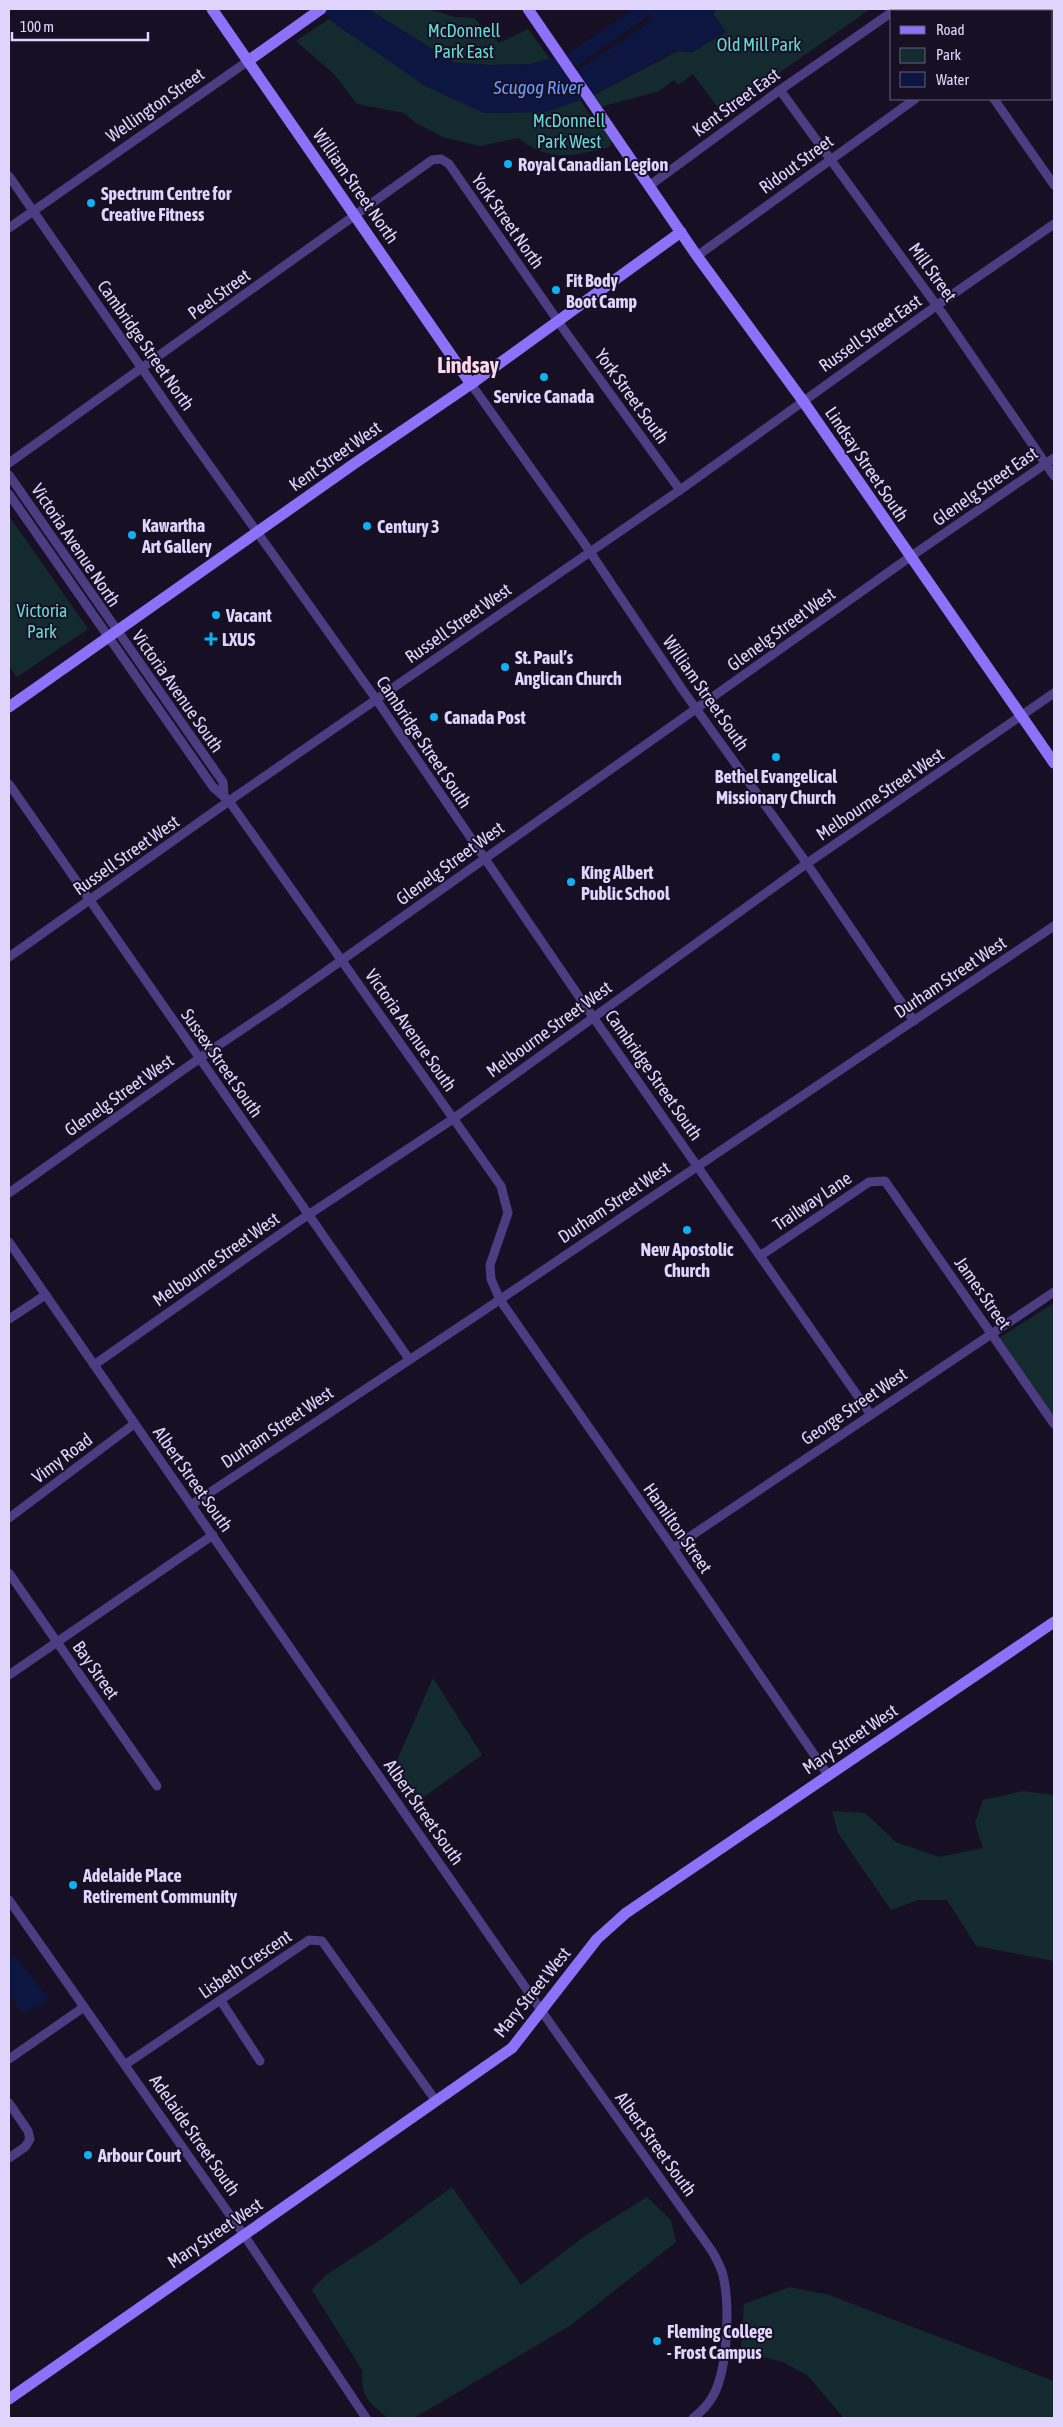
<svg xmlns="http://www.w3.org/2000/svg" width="1063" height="2427" viewBox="0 0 1063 2427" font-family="'Asap Condensed',sans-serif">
<rect width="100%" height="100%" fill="#171025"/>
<!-- green -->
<g fill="#132b2f">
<path d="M368 9H428L455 17 474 18 499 43 528 29 550 59 530 64 492 65 455 63Z"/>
<path d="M717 9H870L722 113 693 74 678 85 674 80 659 91 597 108 590 97 678 51 692 52 726 32 713 14Z"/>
<path d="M329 19 424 85 484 113 545 112 580 100 597 126 615 135 609 147C573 156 550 163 518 138L480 146 443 137 416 123 404 113 357 104 334 74 296 41Z"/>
<path d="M9 516 88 629 17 677 9 666Z"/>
<path d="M1054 1303V1426L996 1340Z"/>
<path d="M433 1678 482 1755 414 1804 391 1774Z"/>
<path d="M1023 1791 1054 1795V1961L976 1946 947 1900H918L891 1910 838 1833 832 1811 865 1813 896 1842 939 1857 983 1848 975 1823 983 1800Z"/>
<path d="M452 2187 521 2285 586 2235 647 2197 671 2220 676 2242 571 2325 414 2418H388C368 2401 361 2398 362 2370L312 2290 326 2275 383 2238Z"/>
<path d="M790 2287 829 2295 1054 2381V2418H844L807 2375 783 2362 741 2351 744 2304Z"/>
</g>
<!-- water -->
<g fill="#0c1641" fill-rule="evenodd">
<path d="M318 9H368L455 63 492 65 530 64 566 55 633 9H717L713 14 726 32 692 52 676 50 592 96 545 112 484 113 424 85 338 26ZM651 14 653 16 649 20 650 22 577 71 575 67Z"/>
<path d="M15 1956 47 1997 46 2002 22 2013 9 1992V1961Z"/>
</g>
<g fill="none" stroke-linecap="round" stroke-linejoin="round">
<!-- street -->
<g stroke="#4c3d82" stroke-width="9">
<path d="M932 9 934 11"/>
<path d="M1036 11 1040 9"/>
<path d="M780 90 945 317 1054 476"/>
<path d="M994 99 1054 185"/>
<path d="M9 176 190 438 376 699 593 1017 871 1415"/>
<path d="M649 186 780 90 892 12"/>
<path d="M9 228 248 61"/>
<path d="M697 256 915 99"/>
<path d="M471 384 584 543 682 689 803 858 914 1021"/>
<path d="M9 463 432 160 441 159 449 164 567 334 680 490"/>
<path d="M9 475 223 782 224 795"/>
<path d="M9 494 213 787 229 801 501 1186 508 1213 490 1265 491 1279 500 1300 673 1548 828 1775"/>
<path d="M9 784 409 1359"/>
<path d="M9 957 229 801 680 490 943 301 1054 224"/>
<path d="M9 1193 207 1053 280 1004 910 557 1054 458"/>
<path d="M9 1242 552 2026 712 2251C716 2258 721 2267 723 2275 730 2305 728 2369 713 2396 708 2405 701 2412 693 2418"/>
<path d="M760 1256 869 1182 885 1181 1054 1424"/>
<path d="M9 1319 44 1296"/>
<path d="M94 1365 296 1223 453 1119 799 869 1054 693"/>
<path d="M191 1505 477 1315 1054 926"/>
<path d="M9 1518 134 1424"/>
<path d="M673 1548 1054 1292"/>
<path d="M9 1573 157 1786"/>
<path d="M9 1675 213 1535"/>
<path d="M9 1900 244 2235 366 2418"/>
<path d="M221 2001 260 2061"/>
<path d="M9 2059 84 2007"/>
<path d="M126 2064 309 1940 322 1941 436 2101"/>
<path d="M9 2103 28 2131 30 2139 25 2147 9 2158"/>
</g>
<!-- secondary -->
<g stroke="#8d71f9" stroke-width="11">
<path d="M212 9 471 384"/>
<path d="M528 9 697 256 803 401 1054 763"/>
<path d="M248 61 321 9"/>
<path d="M9 707 358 461 471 384 681 232"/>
<path d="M9 2399 512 2048 597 1939 626 1913 1054 1622"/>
</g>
</g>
<!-- markers -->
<g fill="#0bb3f4" stroke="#171025" stroke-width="2">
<circle cx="508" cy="164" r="5"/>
<circle cx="91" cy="203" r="5"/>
<circle cx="556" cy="290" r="5"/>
<circle cx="544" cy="377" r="5"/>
<circle cx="367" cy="526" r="5"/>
<circle cx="132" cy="535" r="5"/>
<circle cx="216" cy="615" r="5"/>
<path d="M208.5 631.5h5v5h5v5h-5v5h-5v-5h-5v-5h5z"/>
<circle cx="505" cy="667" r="5"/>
<circle cx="434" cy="717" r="5"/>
<circle cx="776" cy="757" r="5"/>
<circle cx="571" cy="882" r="5"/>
<circle cx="687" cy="1230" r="5"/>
<circle cx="73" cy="1885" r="5"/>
<circle cx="88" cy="2155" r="5"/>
<circle cx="657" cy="2341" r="5"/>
</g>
<g text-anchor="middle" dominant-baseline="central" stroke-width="4" stroke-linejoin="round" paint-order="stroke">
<!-- park labels -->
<g font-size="18" fill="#64dbd2" stroke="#171025">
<text x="464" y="30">McDonnell<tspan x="464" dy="21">Park East</tspan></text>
<text x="759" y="44">Old Mill Park</text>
<text x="569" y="120">McDonnell<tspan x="569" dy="21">Park West</tspan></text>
<text x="42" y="610">Victoria<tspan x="42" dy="21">Park</tspan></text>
</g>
<!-- street labels -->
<g font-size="18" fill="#e1d5fd" stroke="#171025">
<text transform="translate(736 102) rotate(-36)">Kent Street East</text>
<text transform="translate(155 105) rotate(-35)">Wellington Street</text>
<text transform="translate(796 164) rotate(-36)">Ridout Street</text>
<text transform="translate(356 186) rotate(55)">William Street North</text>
<text transform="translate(508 221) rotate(55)">York Street North</text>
<text transform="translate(933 272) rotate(54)">Mill Street</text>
<text transform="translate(219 294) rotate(-36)">Peel Street</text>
<text transform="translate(870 333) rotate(-35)">Russell Street East</text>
<text transform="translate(146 345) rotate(55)">Cambridge Street North</text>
<text transform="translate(632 396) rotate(54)">York Street South</text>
<text transform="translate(335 456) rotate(-35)">Kent Street West</text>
<text transform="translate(867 464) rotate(56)">Lindsay Street South</text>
<text transform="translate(985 486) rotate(-35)">Glenelg Street East</text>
<text transform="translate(76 545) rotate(56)">Victoria Avenue North</text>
<text transform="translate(458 623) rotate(-35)">Russell Street West</text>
<text transform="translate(781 629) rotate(-36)">Glenelg Street West</text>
<text transform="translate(178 691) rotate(55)">Victoria Avenue South</text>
<text transform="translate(706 693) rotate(55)">William Street South</text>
<text transform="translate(424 742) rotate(56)">Cambridge Street South</text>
<text transform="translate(880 794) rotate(-34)">Melbourne Street West</text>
<text transform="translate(126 855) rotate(-35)">Russell Street West</text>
<text transform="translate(450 863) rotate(-36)">Glenelg Street West</text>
<text transform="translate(950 977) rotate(-34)">Durham Street West</text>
<text transform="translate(549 1029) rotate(-36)">Melbourne Street West</text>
<text transform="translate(411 1030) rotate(55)">Victoria Avenue South</text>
<text transform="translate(222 1063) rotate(55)">Sussex Street South</text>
<text transform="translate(654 1075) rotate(55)">Cambridge Street South</text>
<text transform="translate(119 1095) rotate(-35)">Glenelg Street West</text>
<text transform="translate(812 1201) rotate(-34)">Trailway Lane</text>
<text transform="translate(614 1202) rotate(-34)">Durham Street West</text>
<text transform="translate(216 1259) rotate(-35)">Melbourne Street West</text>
<text transform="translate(983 1293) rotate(55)">James Street</text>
<text transform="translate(854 1406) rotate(-34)">George Street West</text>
<text transform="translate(277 1427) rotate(-34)">Durham Street West</text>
<text transform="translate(62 1458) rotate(-37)">Vimy Road</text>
<text transform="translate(193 1479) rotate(55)">Albert Street South</text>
<text transform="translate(678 1528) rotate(55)">Hamilton Street</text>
<text transform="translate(96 1670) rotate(55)">Bay Street</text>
<text transform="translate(850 1739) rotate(-34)">Mary Street West</text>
<text transform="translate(424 1812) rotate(55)">Albert Street South</text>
<text transform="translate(245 1964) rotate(-34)">Lisbeth Crescent</text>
<text transform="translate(532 1992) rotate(-51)">Mary Street West</text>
<text transform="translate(195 2135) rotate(55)">Adelaide Street South</text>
<text transform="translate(656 2144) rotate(54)">Albert Street South</text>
<text transform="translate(215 2233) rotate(-34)">Mary Street West</text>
</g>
<!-- poi labels -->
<g font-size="18" font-weight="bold" fill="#e1d5fd" stroke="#171025" text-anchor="start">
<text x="518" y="164">Royal Canadian Legion</text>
<text x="101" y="193">Spectrum Centre for<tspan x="101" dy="21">Creative Fitness</tspan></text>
<text x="566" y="280">Fit Body<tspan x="566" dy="21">Boot Camp</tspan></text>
<text x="544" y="396" text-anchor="middle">Service Canada</text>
<text x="142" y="525">Kawartha<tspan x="142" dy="21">Art Gallery</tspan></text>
<text x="377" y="526">Century 3</text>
<text x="226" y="615">Vacant</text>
<text x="222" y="639">LXUS</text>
<text x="515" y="657">St. Paul’s<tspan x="515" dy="21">Anglican Church</tspan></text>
<text x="444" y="717">Canada Post</text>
<text x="776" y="776" text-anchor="middle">Bethel Evangelical<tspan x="776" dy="21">Missionary Church</tspan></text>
<text x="581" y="872">King Albert<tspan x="581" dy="21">Public School</tspan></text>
<text x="687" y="1249" text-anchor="middle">New Apostolic<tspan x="687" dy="21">Church</tspan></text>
<text x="83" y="1875">Adelaide Place<tspan x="83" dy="21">Retirement Community</tspan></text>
<text x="98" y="2155">Arbour Court</text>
<text x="667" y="2331">Fleming College<tspan x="667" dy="21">- Frost Campus</tspan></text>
</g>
<!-- water labels -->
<g font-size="19" font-style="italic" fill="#689cf9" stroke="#171025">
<text x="538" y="87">Scugog River</text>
</g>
<!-- district labels -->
<g font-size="22" font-weight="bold" fill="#fdd7e9" stroke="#171025">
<text x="468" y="365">Lindsay</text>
</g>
</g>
<!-- border -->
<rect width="1063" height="2427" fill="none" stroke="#e1d5fd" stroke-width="20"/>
<!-- legend -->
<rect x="890" y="10" width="162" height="90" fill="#171025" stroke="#685f7b"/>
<rect x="900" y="26" width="25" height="8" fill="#8d71f9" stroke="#685f7b"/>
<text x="936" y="35" font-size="15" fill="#e1d5fd">Road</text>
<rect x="900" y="48" width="25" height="15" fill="#132b2f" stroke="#685f7b"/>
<text x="936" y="60" font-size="15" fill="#e1d5fd">Park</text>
<rect x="900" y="72" width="25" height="15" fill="#0c1641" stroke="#685f7b"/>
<text x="936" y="85" font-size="15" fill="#e1d5fd">Water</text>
<!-- scale -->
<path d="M12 32v8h136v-8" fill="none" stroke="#e1d5fd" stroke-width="2.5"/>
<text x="20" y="32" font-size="15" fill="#e1d5fd" stroke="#171025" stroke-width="4" paint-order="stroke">100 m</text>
</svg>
